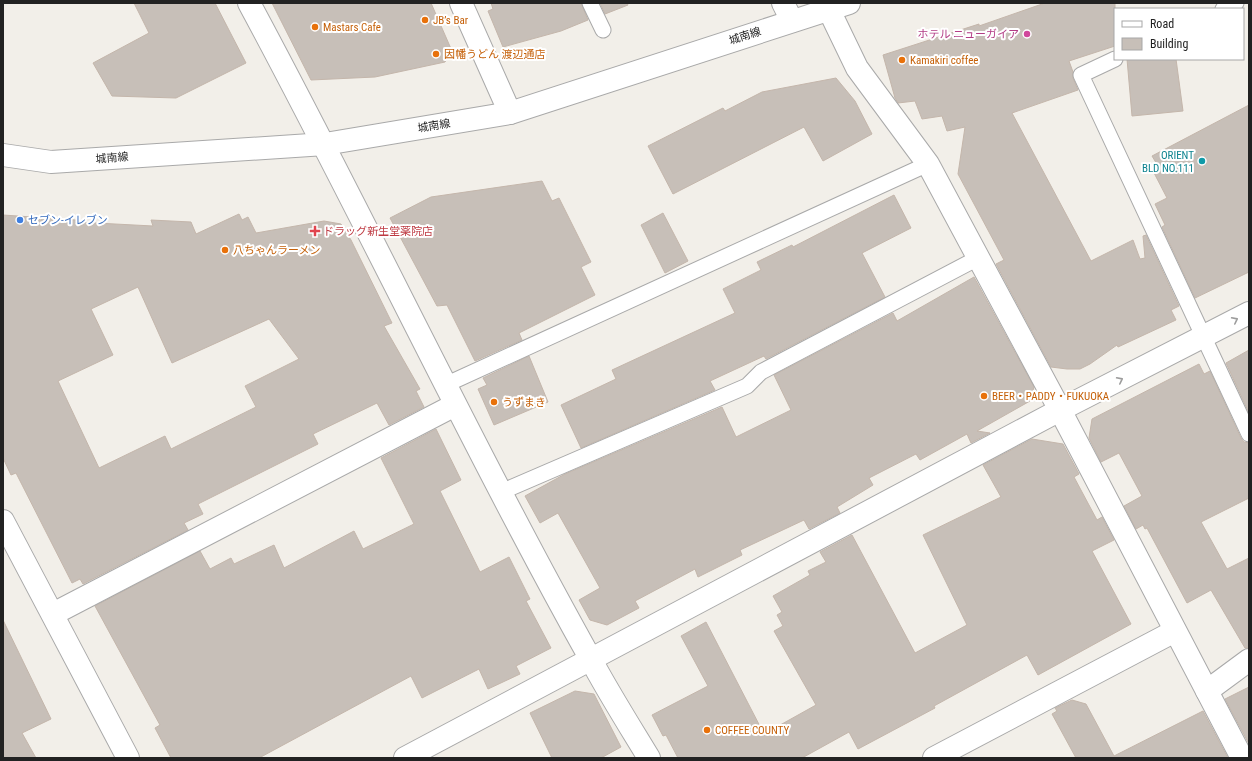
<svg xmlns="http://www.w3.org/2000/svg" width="1252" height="761" viewBox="0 0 1252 761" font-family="'Roboto Condensed','Noto Sans JP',sans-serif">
<rect width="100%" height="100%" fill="#f2efe9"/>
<!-- building -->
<g fill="#c7bfb8" stroke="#c4b6ab" fill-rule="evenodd">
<path d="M134 3H215L246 63 176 98 112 96 93 63 149 33Z"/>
<path d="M272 3H431L452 51 445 62 375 77 311 80Z"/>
<path d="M491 3H581L588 20 561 31 503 47 488 11 493 9Z"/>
<path d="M600 3H627L628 5 605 14Z"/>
<path d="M1045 3H1115V46L1069 61 1073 72V78L1078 90 1012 113 1091 261 1133 240 1140 259 1145 258 1143 236 1146 235 1179 306 1171 310 1176 320 1118 347 1117 345 1090 364 1080 369H1067L1051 367 996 264 1004 260 958 174 965 127 947 131 942 116 922 119 915 101 898 103 895 98 883 55 979 24V26Z"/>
<path d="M1127 59H1176L1183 111 1132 116Z"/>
<path d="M836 78 855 101 872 134 823 161 804 127 673 194 648 146 723 108 725 111 762 92Z"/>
<path d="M1249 105V272L1195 298 1162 227 1165 225 1155 204 1167 198 1152 169 1158 166 1152 156Z"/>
<path d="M542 181 552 201 559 198 591 262 581 267 595 295 519 333 522 340 475 361 447 305 437 306 390 218 431 197Z"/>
<path d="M894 195 911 228 862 253 885 297 766 359 764 356 710 381 715 390 581 448 561 405 616 379 612 370 735 313 723 289 761 270 757 262 792 245 793 247Z"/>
<path d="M663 213 688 261 665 273 641 225Z"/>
<path d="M239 214 242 220 248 217 256 233 324 221 341 224 351 240 392 323 384 326 420 389 416 391 424 407 389 425 377 403 313 434 318 444 198 504 203 514 184 523 188 530 83 584 80 579 72 583 16 473 11 475 3 458V215L76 220 77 222 153 226 151 220 191 222 196 234ZM138 287 172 363 269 319 299 359 245 386 256 407 171 449 165 436 99 468 58 381 113 355 91 309Z"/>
<path d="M974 277 1034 387 1030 401 977 431 990 433 971 443 967 434 920 460 916 454 869 478 873 485 837 507 840 513 809 529 804 520 740 550 742 555 698 577 695 569 635 601 639 608 607 625 590 620 579 600 600 588 558 513 540 523 525 496 565 474 722 407 736 437 791 410 774 375 893 313 897 321Z"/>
<path d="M1249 350V413L1226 363Z"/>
<path d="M529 356 548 402 494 425 478 389 487 385 483 378Z"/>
<path d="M1199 364 1204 374 1210 371 1241 438 1244 442 1249 443V498L1201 522 1227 569 1249 558V648H1245L1211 590 1187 603 1147 528 1145 529 1143 525 1136 529 1124 506 1142 496 1119 453 1101 462 1089 438 1092 419Z"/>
<path d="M436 429 461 480 440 491 480 572 509 557 530 599 526 601 551 648 516 666 520 674 488 689 479 669 422 698 411 676 259 758H171L155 728 160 725 95 606 200 551 210 569 231 558 234 564 274 545 284 568 354 531 363 549 414 524 381 458Z"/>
<path d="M1032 439 1063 444 1079 474 1074 477 1097 520 1102 517 1114 540 1092 551 1131 624 1038 675 1027 655 934 706 935 708 858 749 849 732 802 758H678L666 735 663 736 652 715 708 686 681 636 706 622 764 734 816 705 774 631 783 626 777 615 782 612 773 596 810 575 808 571 826 562 820 552 852 535 915 653 967 625 923 535 1001 497 983 465Z"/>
<path d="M3 620 51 719 22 733 36 758H3Z"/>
<path d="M1249 687V744L1225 699Z"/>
<path d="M575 691 594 694 621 747 601 758H552L530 713Z"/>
<path d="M1072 700 1086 704 1114 756 1203 711 1228 758H1076L1052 714 1057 711 1055 708Z"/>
</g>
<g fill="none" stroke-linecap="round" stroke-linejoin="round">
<!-- service casing -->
<g stroke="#a9a9a9" stroke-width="17">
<g id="service">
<path d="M590 3 603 30"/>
<path d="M1223 9 1236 3"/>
<path d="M1115 59 1081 75 1249 434"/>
<path d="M445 385 928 164"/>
<path d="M501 492 747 386 761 372 978 258"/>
</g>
</g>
<!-- minor casing -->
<g stroke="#a9a9a9" stroke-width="24">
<g id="minor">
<path d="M249 3C366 220 470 443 590 658 608 692 629 725 649 758"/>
<path d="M461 3 510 113"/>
<path d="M783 3 792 21"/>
<path d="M829 10 857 68 928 164 1060 410 1242 758"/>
<path d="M53 614 455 405"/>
<path d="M1207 691 1249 660"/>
<path d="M934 758 1175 631"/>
</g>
</g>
<!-- tertiary casing -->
<g stroke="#a9a9a9" stroke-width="24">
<g id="tertiary">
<path d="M3 155 51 162 325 144 510 113 849 3"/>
<path d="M3 521 128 758"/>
<path d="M405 758 1060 410 1249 313"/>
</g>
</g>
<!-- service -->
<use href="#service" stroke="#fff" stroke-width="15"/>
<!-- minor -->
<use href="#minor" stroke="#fff" stroke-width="22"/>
<!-- tertiary -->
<use href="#tertiary" stroke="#fff" stroke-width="22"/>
</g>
<!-- one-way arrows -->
<defs><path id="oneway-chevron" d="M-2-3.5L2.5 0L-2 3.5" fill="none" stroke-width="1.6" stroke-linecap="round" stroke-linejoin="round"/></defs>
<g stroke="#9c9c9c">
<use href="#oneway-chevron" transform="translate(1235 320) rotate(-27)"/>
<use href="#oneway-chevron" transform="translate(1120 380) rotate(-27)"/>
</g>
<!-- markers -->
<g fill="#e8710a" stroke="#fff" stroke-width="1.5">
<circle cx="425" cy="20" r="4"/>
<circle cx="315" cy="27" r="4"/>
<circle cx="436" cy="54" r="4"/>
<circle cx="902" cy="60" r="4"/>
<circle cx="225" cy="250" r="4"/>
<circle cx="984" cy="396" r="4"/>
<circle cx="494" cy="402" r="4"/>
<circle cx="707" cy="730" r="4"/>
</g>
<circle fill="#d1479c" stroke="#fff" stroke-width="1.5" cx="1027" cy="34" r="4"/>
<circle fill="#0f9aa8" stroke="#fff" stroke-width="1.5" cx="1202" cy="161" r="4"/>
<circle fill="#3f7fe0" stroke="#fff" stroke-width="1.5" cx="20" cy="220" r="4"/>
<path fill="#e0444e" stroke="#fff" stroke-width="1.5" d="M313 225h4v4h4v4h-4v4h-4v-4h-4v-4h4z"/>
<g text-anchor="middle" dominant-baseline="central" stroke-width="4" stroke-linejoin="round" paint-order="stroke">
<!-- food labels -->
<g font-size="11" fill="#c56008" stroke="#fff" text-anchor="start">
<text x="433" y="20">JB’s Bar</text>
<text x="323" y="27">Mastars Cafe</text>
<text x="444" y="54">因幡うどん 渡辺通店</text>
<text x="910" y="60">Kamakiri coffee</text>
<text x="233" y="250">八ちゃんラーメン</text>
<text x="992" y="396">BEER・PADDY・FUKUOKA</text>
<text x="502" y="402">うずまき</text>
<text x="715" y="730">COFFEE COUNTY</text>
</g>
<!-- hotel labels -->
<g font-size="11" fill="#b23c85" stroke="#fff" text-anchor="end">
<text x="1019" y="34">ホテル ニューガイア</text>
</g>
<!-- street labels -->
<g font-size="11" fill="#222" stroke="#fff">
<text transform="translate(745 36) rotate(-18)">城南線</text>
<text transform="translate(434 126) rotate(-9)">城南線</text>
<text transform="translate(112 158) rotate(-4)">城南線</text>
</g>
<!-- culture labels -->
<g font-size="11" fill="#0d838f" stroke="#fff" text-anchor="end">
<text x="1194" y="155">ORIENT<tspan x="1194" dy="13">BLD NO.111</tspan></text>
</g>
<!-- shop labels -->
<g font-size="11" fill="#366cbe" stroke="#fff" text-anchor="start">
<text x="28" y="220">セブン-イレブン</text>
</g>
<!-- health labels -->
<g font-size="11" fill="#be3a42" stroke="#fff" text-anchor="start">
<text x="323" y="231">ドラッグ新生堂薬院店</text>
</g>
</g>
<!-- border -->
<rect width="1252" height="761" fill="none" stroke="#222222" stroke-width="8"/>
<!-- legend -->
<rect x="1114" y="8" width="130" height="52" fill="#ffffff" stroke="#a7a7a7"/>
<rect x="1122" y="21" width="20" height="6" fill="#ffffff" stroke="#a7a7a7"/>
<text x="1150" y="28" font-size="12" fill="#222222">Road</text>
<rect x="1122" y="38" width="20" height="12" fill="#c7bfb8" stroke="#a7a7a7"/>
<text x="1150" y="48" font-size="12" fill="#222222">Building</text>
</svg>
